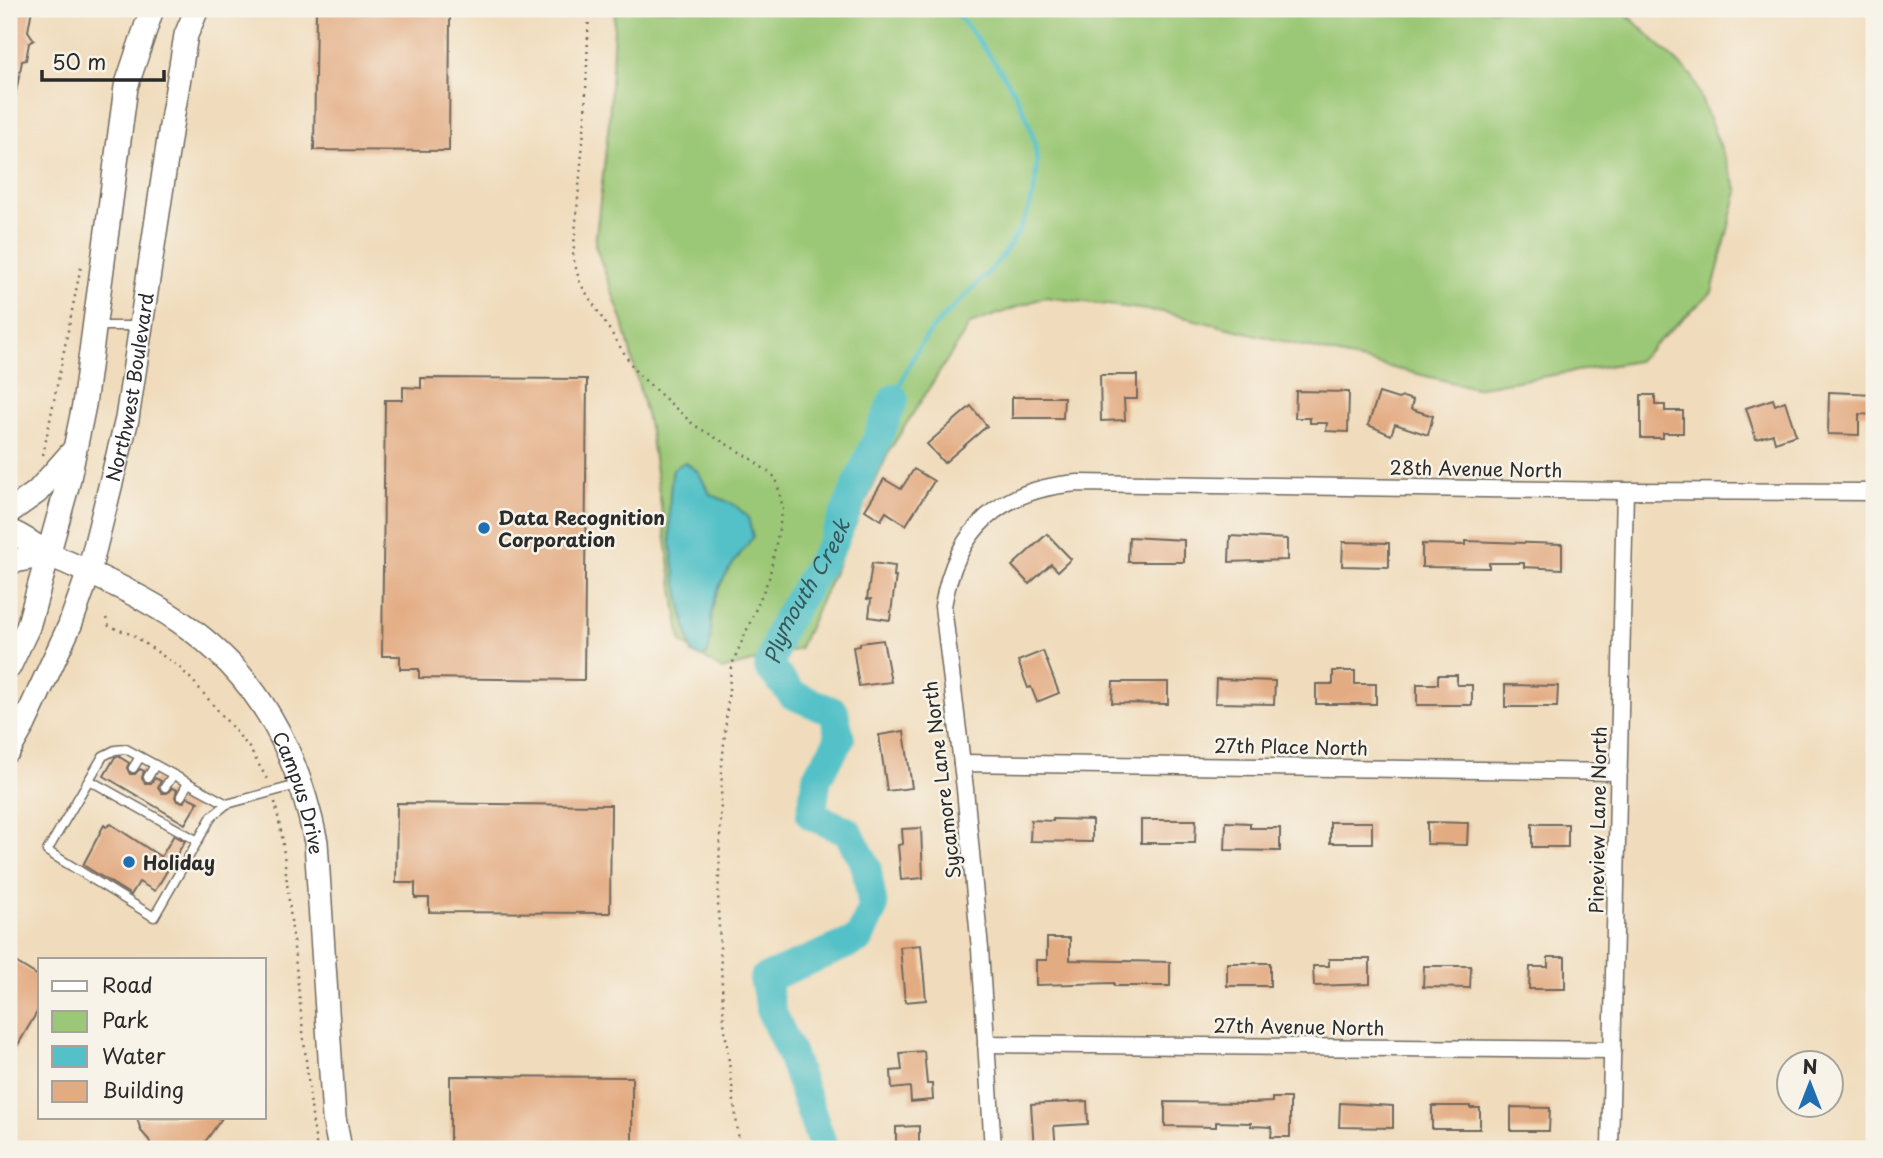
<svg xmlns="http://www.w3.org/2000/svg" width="1883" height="1158" viewBox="0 0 1883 1158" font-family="'Playpen Sans',sans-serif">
<rect width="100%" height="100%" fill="#f7f3e8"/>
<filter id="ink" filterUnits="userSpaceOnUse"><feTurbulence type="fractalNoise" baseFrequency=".0143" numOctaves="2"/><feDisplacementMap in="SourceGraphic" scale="14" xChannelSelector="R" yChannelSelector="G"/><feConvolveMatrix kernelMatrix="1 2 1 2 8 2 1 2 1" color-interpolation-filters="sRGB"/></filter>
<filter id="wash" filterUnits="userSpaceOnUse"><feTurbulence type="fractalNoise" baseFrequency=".00686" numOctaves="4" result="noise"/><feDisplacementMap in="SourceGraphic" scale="28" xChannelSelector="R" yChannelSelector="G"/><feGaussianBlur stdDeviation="1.57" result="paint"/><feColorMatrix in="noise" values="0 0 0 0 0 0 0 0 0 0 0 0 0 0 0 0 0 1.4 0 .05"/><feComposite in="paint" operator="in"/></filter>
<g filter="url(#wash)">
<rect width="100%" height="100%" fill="#f0dcbc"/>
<!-- green -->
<path fill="#9bc876" stroke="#637a50" stroke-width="2" d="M615 9H1621L1692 76 1738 191 1712 292 1637 361 1475 388 1163 312 1045 297 970 324 889 451 799 649 722 670 681 642 650 431 623 322 595 245 609 122Z"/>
<!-- water -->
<path fill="#53c1c7" stroke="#3f7679" stroke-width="2" d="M685 462 698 472 710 494 735 505 748 517 753 537C737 559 716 582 712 611 710 627 713 640 707 655L700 657 692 653C678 594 662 529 673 469Z"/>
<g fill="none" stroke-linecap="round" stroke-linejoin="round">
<!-- stream -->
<path stroke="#53c1c7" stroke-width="5" d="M894 399C902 382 909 362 920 346 939 316 970 294 993 267 1079 164 1023 95 953 9"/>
<!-- river -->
<path stroke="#53c1c7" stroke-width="30" id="s1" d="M824 1149 790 1052 772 1013 764 979 859 939 873 908 866 866 848 832 811 815 817 777 840 739 834 712 793 695 769 667 781 629 832 544 894 399"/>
</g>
<g id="blocks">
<!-- building -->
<g fill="#e3ab82">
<path d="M9 9H32L28 31 34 40 29 43 26 60 22 61 15 97 9 96Z"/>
<path d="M316 9H450L449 151 314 150Z"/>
<path d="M1100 375H1137V399H1124L1125 420 1101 421Z"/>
<path d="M421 378 587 379 584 680 419 678V669H400V656H382L385 400H403V387L421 388Z"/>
<path d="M1296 391 1349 392 1348 432 1326 431 1327 423H1310V418H1295Z"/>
<path d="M1829 392 1874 394V415L1859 414V435L1828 434Z"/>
<path d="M1379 393 1398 399 1403 397 1413 400 1411 409 1433 416 1428 435 1395 424 1391 435 1368 425Z"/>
<path d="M1641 395H1655V405H1665V411H1683V433H1663V438H1641Z"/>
<path d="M1012 397H1064L1063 418H1012Z"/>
<path d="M1773 399 1775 405 1785 401 1796 435 1775 442 1773 434 1756 439 1746 408Z"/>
<path d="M971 406 987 426 944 463 927 444Z"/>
<path d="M914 469 934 481 906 525 886 512 881 520 865 510 884 479 901 489Z"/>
<path d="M1047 534 1071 559 1058 571 1051 564 1029 584 1012 566Z"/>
<path d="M1230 536 1287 539V560L1229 562Z"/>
<path d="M1129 537 1184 540V562H1128Z"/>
<path d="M1465 541 1562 544V569L1524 567V563H1489V568L1422 567V544L1465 545Z"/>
<path d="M1343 542 1389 543V567L1342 566Z"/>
<path d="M872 563 895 566 894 576H896L890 620 869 617 871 599H867Z"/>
<path d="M883 640 891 682 859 686 853 647 860 646V643Z"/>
<path d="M1043 651 1059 693 1037 702 1031 687 1028 688 1018 661Z"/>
<path d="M1333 671H1355V684H1376V704H1316V684H1333Z"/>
<path d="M1438 675H1457V685H1472V705H1417V684H1438Z"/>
<path d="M1216 679 1275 681 1274 704 1215 703Z"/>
<path d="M1113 682H1168V704L1112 703Z"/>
<path d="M1505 685 1558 686 1557 707H1505Z"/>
<path d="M904 731 912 788 887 791 879 735Z"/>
<path d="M118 756 129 763 127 768 130 774H135L140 769 144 771 142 778 145 783H151L155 778 161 781 158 787 162 793H167L172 788 177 790 175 797 177 801 184 802 188 797 198 802 185 824 104 776 115 757Z"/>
<path d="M397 803 611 805 610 913 429 912V898H415V883H396Z"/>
<path d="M1053 819 1092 820V842L1030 841 1031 820 1053 821Z"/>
<path d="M1141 820H1196L1195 843H1141Z"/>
<path d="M1226 822 1250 823V828H1280V851L1225 850Z"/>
<rect x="1330" y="822" width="42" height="21"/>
<path d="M1427 822 1468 823 1467 845 1427 844Z"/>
<path d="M111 824 161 857 174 835 185 841 155 891 139 882 131 895 83 865 104 825 106 827Z"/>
<rect x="1532" y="824" width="36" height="23"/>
<path d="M921 828 923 878 901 880 898 845 903 844 902 829Z"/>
<path d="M1047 938H1070V960L1170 962V986H1114V983L1036 985V960H1047Z"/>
<path d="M921 945 926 1000 905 1002 900 947Z"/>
<path d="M1548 957H1565V989H1529L1530 967H1548Z"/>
<path d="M9 958 40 977V1007L9 1060Z"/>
<path d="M1329 959H1370V984L1314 986 1313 966H1329Z"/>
<rect x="1227" y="963" width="43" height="23"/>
<path d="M1424 966H1471L1470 988 1423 987Z"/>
<path d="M924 1051 927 1084H932L933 1100 911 1102 910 1087 892 1089 891 1071 902 1070 900 1053Z"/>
<path d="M450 1076 632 1077V1149H450Z"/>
<path d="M1272 1098H1290V1137H1271L1272 1127 1251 1126V1123L1216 1122V1127L1165 1126V1102L1252 1103 1272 1102Z"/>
<path d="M1087 1101 1088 1124 1054 1126 1056 1149H1034L1031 1104Z"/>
<path d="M1340 1103 1393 1106V1128L1339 1127Z"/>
<path d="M1432 1106H1470V1108H1480V1129H1432Z"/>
<path d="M1511 1107 1550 1108 1549 1131H1511Z"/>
<path d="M137 1118H222L200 1149H152L149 1140 141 1131Z"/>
<path d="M919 1126V1149H896V1127Z"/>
</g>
</g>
</g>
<g filter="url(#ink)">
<use href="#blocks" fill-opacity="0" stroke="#70695e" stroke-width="2"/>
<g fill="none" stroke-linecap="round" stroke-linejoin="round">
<!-- lane casing -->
<g stroke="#70695e" stroke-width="11">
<g id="lane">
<path d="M98 326H137"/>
<path d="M133 768 140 757"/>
<path d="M148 777 155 765"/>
<path d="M89 780 198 841"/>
<path d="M165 787 173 775"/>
<path d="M181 796 188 783"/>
<path d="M227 804 126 749 115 750 103 756 47 851 154 917 212 816 227 804 297 785"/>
</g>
</g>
<!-- street casing -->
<g stroke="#70695e" stroke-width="19">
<g id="street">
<path d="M962 763 1619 772"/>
<path d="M986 1044 1613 1050"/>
<path d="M993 1149 980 949 965 789 943 606C956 529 999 489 1078 483L1625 491 1874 492"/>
<path d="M1610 1149 1625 491"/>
</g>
</g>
<!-- secondary casing -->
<g stroke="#70695e" stroke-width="26">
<g id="secondary">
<path d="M9 512 37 492 73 451"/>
<path id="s2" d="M9 531C25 537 36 547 50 555 58 559 67 562 75 566 110 582 147 599 179 621 259 675 297 750 316 842L334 1118 340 1149"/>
<path d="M9 559 15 561 49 554"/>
<path d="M9 667 28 627 68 483 84 405 126 87 152 9"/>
<path id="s3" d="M9 750 24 724 70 625 89 572 95 547 127 419 171 126 186 35 197 9"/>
</g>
</g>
<!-- path -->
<g stroke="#70695e" stroke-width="2.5" stroke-dasharray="2 5" stroke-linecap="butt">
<path d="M589 9 585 118 573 257 580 283 636 372 694 425 750 458 776 478 783 509 769 578 731 667 722 765 718 909 724 1022 740 1149"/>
<path d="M43 455 81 266"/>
<path d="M106 618 109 626 133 635 179 667 193 681 248 746 267 779"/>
<path d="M275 802 282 836 313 1125 317 1149"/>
</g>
<!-- lane -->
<use href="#lane" stroke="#fff" stroke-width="8"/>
<!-- street -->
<use href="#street" stroke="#fff" stroke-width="16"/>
<!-- secondary -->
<use href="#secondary" stroke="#fff" stroke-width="23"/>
</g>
</g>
<!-- markers -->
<g fill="#1f6fb2" stroke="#f7f3e8" stroke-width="2.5">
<circle cx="484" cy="528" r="7"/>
<circle cx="129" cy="862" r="7"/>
</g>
<g text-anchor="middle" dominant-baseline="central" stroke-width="5" stroke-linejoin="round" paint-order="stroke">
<!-- street labels -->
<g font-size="19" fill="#2b2b2b" stroke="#f7f3e8">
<text stroke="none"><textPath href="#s3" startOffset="385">Northwest Boulevard</textPath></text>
<text transform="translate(1476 468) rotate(1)">28th Avenue North</text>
<text transform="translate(1291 746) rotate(1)">27th Place North</text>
<text transform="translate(941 780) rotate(-97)">Sycamore Lane North</text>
<text stroke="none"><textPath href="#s2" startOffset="408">Campus Drive</textPath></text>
<text transform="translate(1597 820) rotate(-89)">Pineview Lane North</text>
<text transform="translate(1299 1026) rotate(1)">27th Avenue North</text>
</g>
<!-- poi labels -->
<g font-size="19" font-weight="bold" fill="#2b2b2b" stroke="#f7f3e8" text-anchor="start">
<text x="498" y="517">Data Recognition<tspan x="498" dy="22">Corporation</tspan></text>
<text x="143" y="862">Holiday</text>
</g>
<!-- water labels -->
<g font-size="21" font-style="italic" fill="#37585a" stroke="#f7f3e8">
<text stroke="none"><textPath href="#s1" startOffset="716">Plymouth Creek</textPath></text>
</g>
</g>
<!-- margin -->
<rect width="1883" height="1158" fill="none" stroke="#f7f3e8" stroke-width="35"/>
<!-- legend -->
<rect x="38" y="958" width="228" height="161" fill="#f7f3e8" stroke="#a5a39c" stroke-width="2"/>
<rect x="52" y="981" width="35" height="10" fill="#ffffff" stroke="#a5a39c" stroke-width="2"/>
<text x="102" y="993" font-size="21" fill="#2b2b2b">Road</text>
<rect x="52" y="1011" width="35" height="21" fill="#9bc876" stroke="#a5a39c" stroke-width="2"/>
<text x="102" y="1028" font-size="21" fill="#2b2b2b">Park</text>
<rect x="52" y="1046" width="35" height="21" fill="#53c1c7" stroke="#a5a39c" stroke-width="2"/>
<text x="102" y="1064" font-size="21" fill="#2b2b2b">Water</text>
<rect x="52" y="1081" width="35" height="21" fill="#e3ab82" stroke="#a5a39c" stroke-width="2"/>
<text x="102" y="1098" font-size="21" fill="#2b2b2b">Building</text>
<!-- north arrow -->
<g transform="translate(1810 1084)"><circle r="33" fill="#f7f3e8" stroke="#a5a39c" stroke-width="2"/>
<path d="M0-5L12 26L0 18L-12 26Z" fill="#1f6fb2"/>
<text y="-10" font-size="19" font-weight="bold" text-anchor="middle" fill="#2b2b2b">N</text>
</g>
<!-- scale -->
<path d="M42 70v10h122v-10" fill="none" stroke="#2b2b2b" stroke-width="3.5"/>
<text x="52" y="70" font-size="21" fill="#2b2b2b" stroke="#f7f3e8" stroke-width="5" paint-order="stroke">50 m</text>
</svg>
